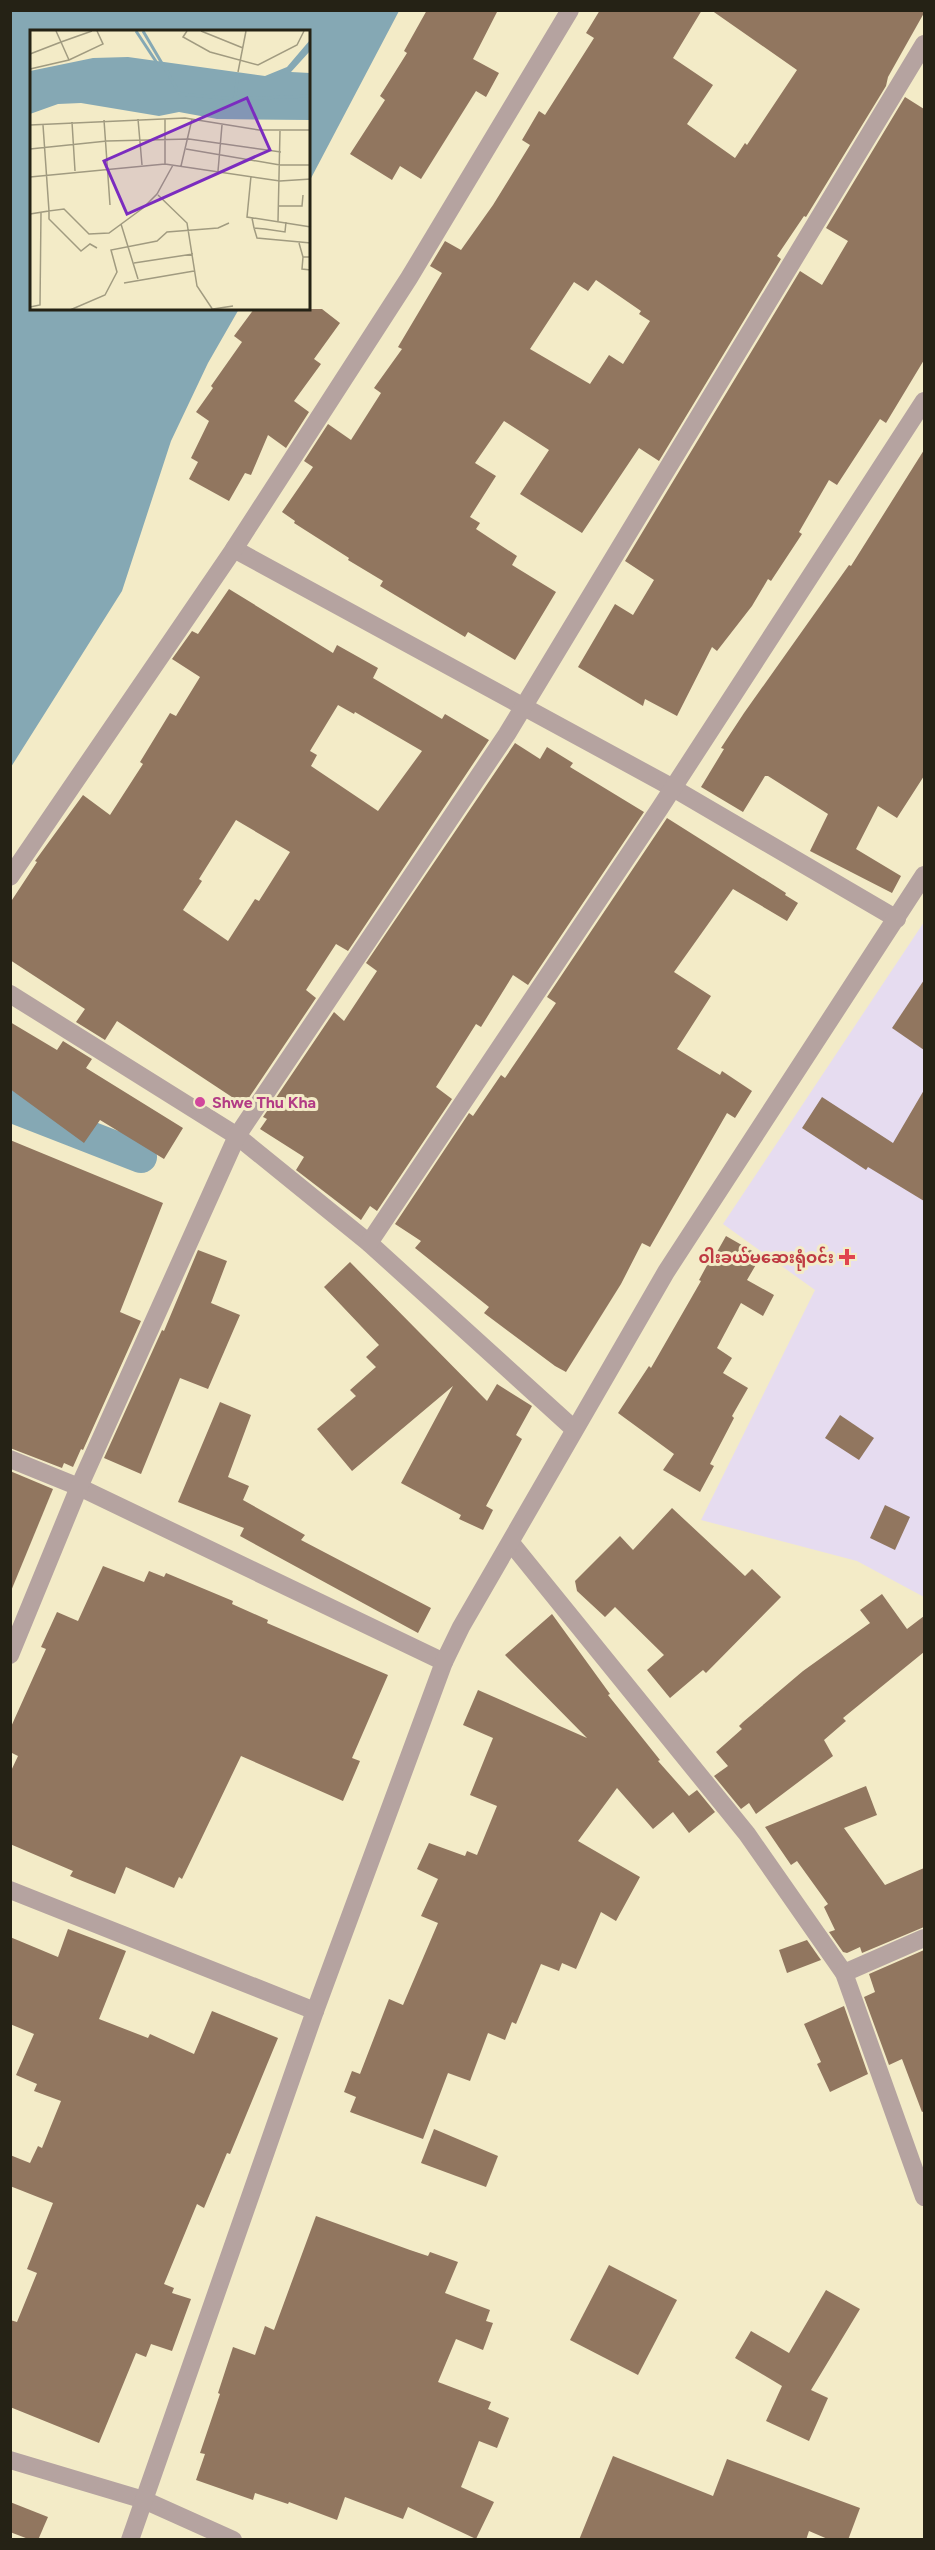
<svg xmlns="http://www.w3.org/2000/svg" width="935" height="2550" viewBox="0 0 935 2550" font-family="Figtree,'Noto Sans Myanmar',sans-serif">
<rect width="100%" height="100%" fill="#f3ebc7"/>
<!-- medical -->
<path fill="#e6dcf0" d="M924 922V1597L857 1561 701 1520 815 1290 723 1224Z"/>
<!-- water -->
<path fill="#85a8b4" d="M11 10 399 11 309 182V32H32V309H239L208 363 171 441 122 591 11 767Z"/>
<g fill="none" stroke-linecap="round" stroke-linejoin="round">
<!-- canal -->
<path stroke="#85a8b4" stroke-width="32" d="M10 1106 141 1157"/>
</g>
<!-- building -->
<g fill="#91765f" fill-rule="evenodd">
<path d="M427 10H498L473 59 499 73 486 97 476 91 421 179 400 166 392 180 350 154 385 100 380 96 407 53 404 51Z"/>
<path d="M600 10H702L673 58 713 85 687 124 735 158 745 143 747 145 797 70 711 10H924V13L888 77 886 86 806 217 804 216 777 256 781 259 659 461 639 448 582 533 520 494 549 450 504 421 475 463 496 476 470 517 480 523 476 529 517 556 512 565 556 592 515 660 468 632 465 637 380 586 383 581 348 560 349 558 294 523 295 521 282 512 313 467 304 461 328 424 351 440 381 393 374 388 402 349 398 347 442 273 430 266 445 241 461 250 493 205 530 145 522 140 539 111 545 115 594 38 586 33ZM596 280 641 311 639 314 650 321 623 364 609 355 590 384 530 349 574 282 588 291Z"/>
<path d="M905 97 924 109V360L886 423 880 419 837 485 829 480 799 532 802 534 771 581 768 579 752 606 717 651 712 647 677 716 645 699 643 706 578 667 615 604 633 615 654 580 625 561 800 271 822 285 848 241 826 228Z"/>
<path d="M254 309H322L340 323 314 359 321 364 294 401 309 412 286 448 268 435 251 475 245 473 229 501 189 479 198 462 191 458 209 421 196 412 213 388 211 386 242 342 234 336Z"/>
<path d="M924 450V776L897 818 878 806 856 849 901 876 892 893 810 851 828 814 768 776H765L743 812 701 787 724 749 721 748 744 713 849 565 851 566Z"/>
<path d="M229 589 333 653 337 645 378 668 373 678 442 719 445 714 489 740 348 951 336 944 306 990 316 998 244 1105 117 1021 105 1040 76 1022 85 1009 10 960V903L37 862 35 861 83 795 110 815 143 764 140 762 170 713 176 716 200 677 172 659 192 631 198 634ZM338 705 354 714 355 712 422 751 378 811 311 766 317 755 310 751ZM236 820 290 852 259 901 255 899 228 941 183 910 202 881 199 879Z"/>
<path d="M515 743 540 759 547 747 573 763 570 767 644 812 528 985 513 975 481 1027 476 1024 436 1087 452 1099 377 1211 370 1206 361 1220 296 1170 304 1157 260 1129 267 1119 263 1117 334 1012 344 1021 377 971 366 963Z"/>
<path d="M667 818 786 893 785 895 798 903 787 921 733 889 674 972 711 996 677 1049 720 1075 722 1071 752 1091 735 1118 727 1113 650 1247 642 1243 621 1284 566 1372 555 1366 484 1313 489 1307 415 1248 421 1241 395 1224 469 1113 473 1116 501 1075 505 1078 556 1003 547 997Z"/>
<path d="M924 980V1050L892 1028Z"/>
<path d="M10 1022 57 1050 63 1041 92 1059 86 1068 183 1128 164 1159 100 1120 84 1143 10 1089Z"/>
<path d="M924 1090V1201L868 1167 866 1170 802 1128 822 1097 893 1143Z"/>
<path d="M10 1140 163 1203 120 1312 141 1321 83 1450 81 1449 73 1467 64 1463 62 1468 10 1448Z"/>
<path d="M726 1236 761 1256 747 1280 774 1295 763 1316 741 1303 717 1348 732 1358 723 1373 748 1388 732 1416 734 1418 710 1464 714 1466 700 1492 663 1470 674 1454 618 1413 649 1366 651 1368 701 1281 699 1280 711 1258 713 1259Z"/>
<path d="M198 1250 227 1261 211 1303 240 1315 208 1389 180 1378 141 1474 104 1458 162 1330 164 1331Z"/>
<path d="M350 1262 487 1401 497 1384 532 1406 516 1435 522 1439 486 1506 493 1510 483 1530 459 1519 461 1515 401 1483 453 1386 352 1471 317 1429 356 1396 350 1390 376 1367 366 1357 379 1345 324 1287Z"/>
<path d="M220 1402 251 1415 228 1477 249 1486 243 1500 305 1535 301 1540 431 1608 418 1633 240 1536 244 1528 178 1502Z"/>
<path d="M840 1415 874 1438 859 1460 825 1438Z"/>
<path d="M10 1471 53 1489 11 1591H10Z"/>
<path d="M885 1505 910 1517 895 1550 870 1538Z"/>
<path d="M672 1508 745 1576 752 1569 781 1597 706 1673 703 1670 670 1698 647 1670 664 1655 615 1607 605 1617 577 1591 575 1581 620 1536 633 1550Z"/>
<path d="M103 1566 144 1582 149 1571 164 1577 166 1573 233 1601 232 1604 268 1620 267 1623 388 1675 352 1758 360 1761 343 1801 241 1756 182 1879 179 1877 174 1888 126 1867 115 1894 70 1876 73 1871 10 1844V1773L18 1756 10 1752V1729L46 1649 41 1647 57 1612 78 1621Z"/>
<path d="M882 1594 907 1629 924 1616V1652L843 1718 846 1721 824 1740 833 1756 756 1814 749 1803 741 1809 714 1776 728 1766 716 1752 742 1729 739 1726 743 1722 803 1671 870 1623 860 1610Z"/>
<path d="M552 1614 610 1694 608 1695 660 1760 658 1761 689 1796 697 1790 715 1812 689 1833 673 1812 653 1829 617 1788 578 1841 640 1877 616 1921 601 1912 576 1969 562 1963 559 1971 541 1964 516 2024 512 2022 505 2040 488 2033 470 2081 448 2073 423 2139 350 2112 356 2097 344 2092 352 2071 360 2074 389 1999 403 2005 438 1923 421 1916 438 1879 417 1869 429 1843 465 1856 467 1851 477 1855 497 1806 470 1795 493 1738 463 1725 478 1690 587 1738 505 1655Z"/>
<path d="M866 1786 877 1815 844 1828 885 1885 924 1868V1927L862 1953 860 1947 847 1953 843 1952 829 1932 835 1930 824 1907 828 1904 797 1861 791 1865 765 1827Z"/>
<path d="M68 1929 126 1951 99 2019 148 2038 150 2034 194 2054 212 2011 278 2038 230 2154 227 2153 204 2208 197 2204 164 2284 174 2288 172 2293 191 2299 172 2351 151 2344 146 2357 136 2353 99 2443 10 2407V2320L17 2322 37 2273 27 2269 53 2203 10 2186V2155L30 2163 38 2146 42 2148 61 2101 34 2091 37 2084 16 2075 34 2034 10 2024V1937L58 1957Z"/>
<path d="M807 1940 821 1960 787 1973 779 1950Z"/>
<path d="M924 1950V2111L922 2112 902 2059 889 2065 864 1997 875 1992 869 1974Z"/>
<path d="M844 2006 868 2074 830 2092 817 2064 821 2062 804 2024Z"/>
<path d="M434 2129 498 2156 486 2187 421 2163Z"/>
<path d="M316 2216 410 2250 428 2256 430 2252 458 2262 445 2293 490 2310 486 2321 493 2323 483 2350 456 2339 438 2382 491 2402 488 2409 509 2418 497 2448 479 2441 461 2487 494 2502 476 2539 408 2507 403 2519 345 2497 337 2520 289 2502 288 2504 255 2493 253 2500 196 2480 205 2454 200 2453 220 2394 218 2393 233 2347 255 2355 265 2326 274 2330Z"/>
<path d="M609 2265 677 2300 638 2375 570 2340Z"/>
<path d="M826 2290 860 2309 811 2390 828 2398 809 2441 766 2421 782 2386 735 2358 751 2331 789 2353Z"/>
<path d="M613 2456 713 2496 727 2459 860 2508 848 2540H830L809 2531 806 2540H579Z"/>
<path d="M10 2502 48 2517 38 2540H31L10 2532Z"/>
</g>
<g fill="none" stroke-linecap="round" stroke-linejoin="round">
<!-- minor -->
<g stroke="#b5a3a0" stroke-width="18">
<path d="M234 549 673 788 897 919"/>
<path d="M10 877 234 549 409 278 570 10"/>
<path d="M10 994 237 1136 369 1243 574 1429"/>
<path d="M369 1243 660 808 924 401"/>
<path d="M10 1459 79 1487 444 1662"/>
<path d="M511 1543 747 1834 844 1973 924 2197"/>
<path d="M10 1655 79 1487 237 1136 507 734 924 44"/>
<path d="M10 1890 315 2011"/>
<path d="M844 1973 924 1938"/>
<path d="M10 2460 144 2500 233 2540"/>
<path d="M130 2540 315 2011 444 1662 461 1627 666 1272 924 875"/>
</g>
</g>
<!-- markers -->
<circle fill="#d1479c" stroke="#f3ebc7" stroke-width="2" cx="200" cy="1102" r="6"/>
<path fill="#e0444e" stroke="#f3ebc7" stroke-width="2" d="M844 1248h6v6h6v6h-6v6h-6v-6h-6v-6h6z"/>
<g text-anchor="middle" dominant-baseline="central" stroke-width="6" stroke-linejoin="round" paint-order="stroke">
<!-- hotel labels -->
<g font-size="16" font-weight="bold" fill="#b23c85" stroke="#f3ebc7" text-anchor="start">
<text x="212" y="1102">Shwe Thu Kha</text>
</g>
<!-- health labels -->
<g font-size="16" font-weight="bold" fill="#be3a42" stroke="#f3ebc7" text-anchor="end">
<text x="834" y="1257">ဝါးခယ်မဆေးရုံဝင်း</text>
</g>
</g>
<!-- overview -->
<g transform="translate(30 30)">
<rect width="280" height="280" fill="#f3ebc7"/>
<path d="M280 10V21L261 42 280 43V90L187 89 149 82 129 86 51 73 28 74 0 84V41L63 28 98 27 235 46 257 37Z" fill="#85a8b4"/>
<path fill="none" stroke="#85a8b4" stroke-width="3" d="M106 1 127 33M113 1 150 64 205 69M208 43 205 69 281 66"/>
<path fill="none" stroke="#a19b80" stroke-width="1.5" d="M157 1 153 7 180 22 228 35 267 15 274 1M171 1 213 18M0 24 31 12 26 1M39 30 31 12 62 1M0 39 39 30 73 14 67 1M208 42 216 1M108 89 112 135M135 89V134M74 90 80 175M42 92 45 141M0 95 155 88 229 100H281M13 95 19 181 34 179 59 204 79 203 113 178 127 164 143 135M0 119 77 111 159 109 251 122M156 119 250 135H281M151 136 162 89M188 141 192 95M221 146 217 187 281 197M0 147 135 134 250 151 281 149M128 165 157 193 167 256 183 280M249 176H272L273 165M0 184 19 181V189L51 221 60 214 67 218M222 188 224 198 235 199 255 202 256 192M248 191 250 101M91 194 108 249M224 198 227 208 281 213M269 213 273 227H281M273 227 272 239 281 240M104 233 163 224M94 253 164 241M0 277 10 275 11 182M183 279 203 276M40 280 75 265 87 242 81 220 127 211 137 202 188 198 199 193"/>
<path fill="#7b2cbf" fill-opacity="0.15" stroke="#7b2cbf" stroke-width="3" d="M217 68 240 120 97 184 74 131Z"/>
<rect width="280" height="280" fill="none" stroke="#252215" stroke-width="3"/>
</g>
<!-- border -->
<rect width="935" height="2550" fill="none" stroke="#252215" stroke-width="24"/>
</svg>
